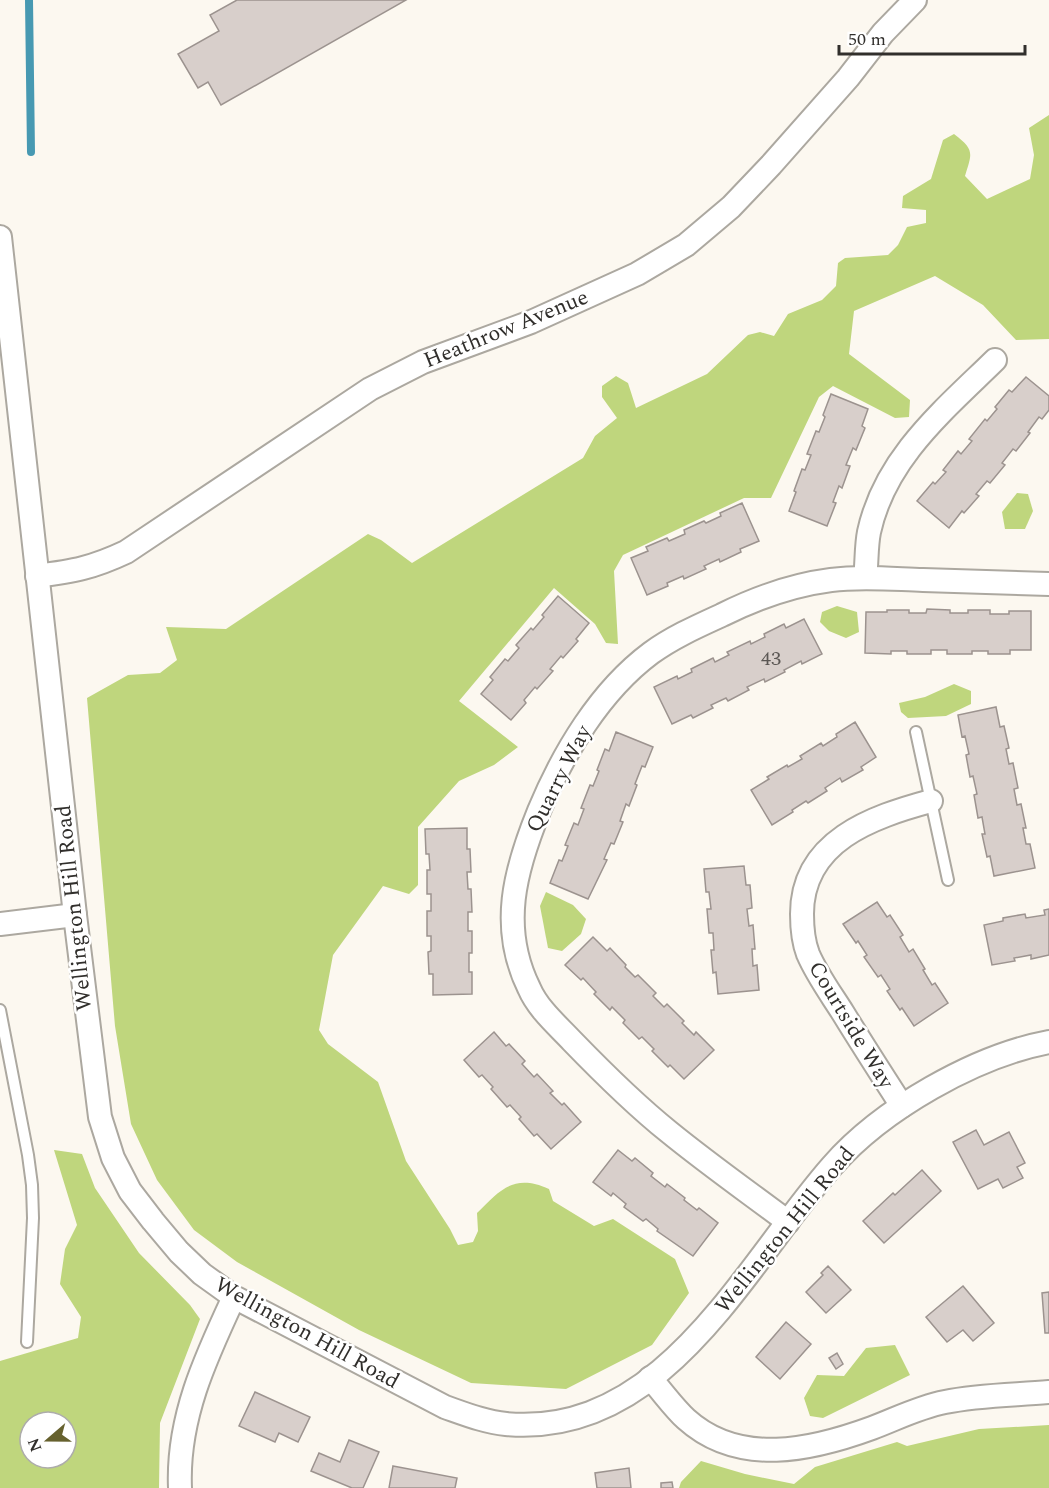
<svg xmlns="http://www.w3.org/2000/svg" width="1049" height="1488" viewBox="0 0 1049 1488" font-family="Spectral,serif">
<rect width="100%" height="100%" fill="#fcf8f0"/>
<!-- forest -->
<g fill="#bfd67d" fill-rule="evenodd">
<path d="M1049 115V339L1016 340 983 305 935 276 854 311 849 354 910 400 909 417 895 418 833 386 819 397 771 498H744L623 555 614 571 618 644 606 643 595 624 554 588 459 701 518 747 494 765 459 781 418 827V885L409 894 383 886 333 955 319 1030 328 1044 378 1082 406 1161 450 1229 458 1245 473 1242 478 1231 477 1213C500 1190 514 1173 549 1189L553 1201 594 1226 613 1219 675 1259 689 1293 652 1345 566 1389 471 1383 359 1330 237 1262 194 1230 157 1180 131 1124 115 1026 87 698 128 675 160 673 177 660 166 627 226 629 368 534 381 540 412 563 583 458 595 436 617 418 602 397V386L616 376 628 383 636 408 707 374 748 335 760 332 774 336 788 314 822 300 836 286 838 263 845 258 888 255 898 245 907 227 926 223V210L902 208 903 196 931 179 943 140 954 134C975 150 972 153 965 176L987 199 1030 179 1034 155 1029 128Z"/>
<path d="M1017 493 1028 494 1033 511 1025 529H1005L1002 512Z"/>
<path d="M837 606 857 612 859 632 846 638 829 631 820 622 822 612Z"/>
<path d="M954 684 971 691V704L946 716 908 718 901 712 899 703 925 697Z"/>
<path d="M546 892 573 905 586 919 581 934 562 951 548 948 540 906Z"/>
<path d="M54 1150 82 1154 95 1188 139 1253 190 1305 200 1319 160 1423 159 1488H0V1361L78 1338 81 1317 60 1284 65 1249 77 1225ZM30 1422H66V1458H30Z"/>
<path d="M895 1345 910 1375 823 1418 810 1416 804 1398 817 1375 844 1376 866 1348Z"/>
<path d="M1049 1425V1488H679L681 1482 701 1461 745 1474 794 1484 815 1467 897 1442 907 1446 979 1429Z"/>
</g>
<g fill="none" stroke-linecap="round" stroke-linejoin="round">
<!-- stream -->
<path stroke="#4799b2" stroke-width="8" d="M29 0 31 152"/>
</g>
<!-- building -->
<g fill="#d8cfcb" stroke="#9c938f" stroke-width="1.5">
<path d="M237 0H406L221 105 208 82 198 88 178 54 219 31 210 15Z"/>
<path d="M1026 377 1049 396V410L1042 419 1039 417 1028 432 1030 433 1016 451 1013 449 1002 463 1005 465 990 483 987 481 976 494 979 496 964 513 962 511 949 528 917 501 933 482 935 484 946 472 943 470 958 451 961 454 972 441 969 439 985 419 987 421 997 409 995 407 1009 390 1012 392Z"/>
<path d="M831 394 868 409 862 426 865 428 856 450 853 448 846 465 850 466 842 488 839 486 833 502 836 503 827 526 789 511 796 492 794 491 802 469 805 470 811 455 807 454 816 431 819 432 825 417 823 415Z"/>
<path d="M742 503 759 541 740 549 741 552 720 562 719 559 704 566 706 569 684 579 683 576 667 583 668 586 647 595 631 558 648 551 646 547 667 538 669 541 685 534 684 530 704 521 706 523 721 516 720 513Z"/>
<path d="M558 596 589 623 576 639 578 641 563 658 561 656 550 669 553 671 537 689 535 687 524 700 526 703 511 720 481 694 493 680 490 677 505 659 508 661 519 648 516 645 531 628 533 630 544 617 542 615Z"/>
<path d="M927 609 950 610V613H968V610H990V614H1009V611H1031V650H1010V654H988V651H972V654H947V650H931V654H907V651H891V654L865 653 866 612H887V610H909V613H926Z"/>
<path d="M804 619 822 654 802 664 801 661 784 670 785 672 765 682 764 679 747 687 749 690 728 701 726 698 711 705 713 708 693 718 691 715 672 724 654 687 677 676 678 679 692 672 691 669 713 658 715 662 729 655 727 652 750 641 751 644 765 637 764 634 784 624 786 628Z"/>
<path d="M996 707 1000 727 1004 726 1009 748 1006 749 1009 764 1013 763 1018 788 1014 789 1017 805 1021 804 1026 828H1023L1026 844H1030L1035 868 994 876 990 856 987 857 982 834H985L982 817 978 818 974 795 977 794 973 776 970 777 966 755 969 754 965 736 962 737 958 715Z"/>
<path d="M855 722 876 757 861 767 863 770 842 782 840 778 825 788 827 791 808 803 806 801 792 810 793 812 772 825 751 790 769 779 767 777 787 765 788 767 802 759 800 756 821 743 823 746 837 737 836 734Z"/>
<path d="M616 732 653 747 645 767 642 766 635 784 637 785 629 806 626 804 620 821 623 822 614 844 611 843 604 859 607 860 588 899 550 883 559 860 562 861 568 846 565 845 574 823 578 825 584 809 581 808 590 785 593 786 599 771 597 770 605 749 609 751Z"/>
<path d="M467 828V849H470L471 872H467L468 889H471L472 912H468V931H472V953H469V972H472V994L433 995V974H429L428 952 431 951V936H427V911H431V894H427V870H430L429 854H426L425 829Z"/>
<path d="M744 866 746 885H750L752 908 747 909 749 926 753 925 755 949H752L753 966 757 965 759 990 718 994 716 972 713 973 711 950H714L713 933H709L707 909H711L709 892H706L704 869Z"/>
<path d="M877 902 887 917 890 915 903 935 900 937 909 952 913 949 925 969 923 970 932 985 935 983 948 1003 914 1026 902 1008 900 1010 887 991 890 989 881 975 878 977 864 957 867 955 858 941 856 943 843 924Z"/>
<path d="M1049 909V955L1031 959V955L1014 958 1015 961 992 965 984 925 1003 921V918L1025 914 1026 918 1045 915 1044 910Z"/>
<path d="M593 937 607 951 610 948 626 965 625 967 635 977 638 975 656 993 653 996 664 1007 667 1004 684 1021 682 1023 694 1035 696 1032 714 1050 684 1079 670 1065 668 1067 652 1051 654 1049 642 1037 639 1039 623 1023 625 1020 612 1007 610 1010 594 994 596 992 583 978 581 980 565 965Z"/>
<path d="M494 1032 506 1046 509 1044 525 1061 522 1064 534 1077 537 1074 553 1091 550 1093 562 1105 564 1103 581 1122 551 1149 537 1134 534 1136 519 1119 521 1117 510 1105 507 1107 491 1089 493 1087 482 1075 479 1077 464 1060Z"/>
<path d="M976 1130 984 1145 1009 1132 1025 1163 1017 1167 1023 1178 1003 1188 998 1179 978 1189 953 1142Z"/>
<path d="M618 1150 632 1161 635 1158 653 1173 651 1176 665 1187 667 1184 685 1198 684 1200 697 1210 699 1208 718 1223 693 1256 657 1231 658 1229 646 1219 643 1221 624 1207 626 1204 613 1193 611 1196 593 1182Z"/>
<path d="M922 1170 941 1191 884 1243 863 1221 893 1193 895 1195Z"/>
<path d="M828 1266 851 1290 826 1313 806 1292 823 1275 821 1273Z"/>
<path d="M963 1286 994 1323 973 1341 963 1330 947 1342 926 1317Z"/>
<path d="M1049 1292V1333H1045L1042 1293Z"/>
<path d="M786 1322 811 1344 780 1379 756 1357Z"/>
<path d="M837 1353 843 1364 836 1369 829 1358Z"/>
<path d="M255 1392 310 1417 298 1442 279 1433 275 1442 239 1426Z"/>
<path d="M349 1440 379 1452 363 1488H352L311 1471 319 1453 340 1462Z"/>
<path d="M393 1466 457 1478 455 1488H389Z"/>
<path d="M629 1468 631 1488H597L595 1473Z"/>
<path d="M672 1482 673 1488H661V1483Z"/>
</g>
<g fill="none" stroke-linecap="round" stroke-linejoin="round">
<!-- lane casing -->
<g stroke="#aca8a0" stroke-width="14">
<g id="lane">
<path d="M916 732 948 880"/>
<path d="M0 1010 28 1155 32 1185 33 1218 27 1342"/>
</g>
</g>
<!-- street casing -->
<g stroke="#aca8a0" stroke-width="26">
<g id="street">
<path d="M0 237 75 915 100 1117 113 1158 130 1191 153 1221 179 1252 202 1274 234 1297 445 1407C465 1414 485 1422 506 1424 664 1438 744 1266 832 1166 882 1109 975 1056 1049 1042"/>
<path d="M37 576C74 571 92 568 126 552L370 389 423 362 531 322 637 274 686 245 731 207 771 165 848 78 883 33 915 0"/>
<path d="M865 578C867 563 866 547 869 532 885 458 944 410 995 360"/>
<path d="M0 924 75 915"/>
<path d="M902 1106C882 1075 862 1044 843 1013 831 994 817 975 808 954 803 941 802 927 802 914 802 841 872 817 931 801"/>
<path d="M788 1222C748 1192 707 1163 669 1132 634 1104 603 1073 572 1041 557 1025 538 1009 529 988 499 927 515 870 539 811 563 753 600 691 651 653 673 637 698 626 722 615 756 598 792 585 831 580 861 576 892 579 923 580 965 581 1007 583 1049 584"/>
<path d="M650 1378C662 1391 673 1407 686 1419 739 1467 812 1450 872 1428 896 1419 919 1407 945 1402 978 1395 1015 1395 1049 1392"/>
<path d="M180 1488C177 1419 205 1359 234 1297"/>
</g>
</g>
<!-- lane -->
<use href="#lane" stroke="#fff" stroke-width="10"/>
<!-- street -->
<use href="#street" stroke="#fff" stroke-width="22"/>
</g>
<g text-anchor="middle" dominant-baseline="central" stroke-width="5" stroke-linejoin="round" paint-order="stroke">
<!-- number labels -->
<g font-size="20" fill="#5b5754">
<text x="771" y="659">43</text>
</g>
<!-- street labels -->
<g font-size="22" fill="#312f2c" stroke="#fff">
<text transform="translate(506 329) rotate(-22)">Heathrow Avenue</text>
<text transform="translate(559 779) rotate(-63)">Quarry Way</text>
<text transform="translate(74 908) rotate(-96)">Wellington Hill Road</text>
<text transform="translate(851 1025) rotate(59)">Courtside Way</text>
<text transform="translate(785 1230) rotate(-51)">Wellington Hill Road</text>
<text transform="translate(307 1333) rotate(29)">Wellington Hill Road</text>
</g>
</g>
<!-- north arrow -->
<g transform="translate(48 1440) rotate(250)"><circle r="28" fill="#ffffff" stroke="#adacab" stroke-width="1.5"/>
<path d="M0-4.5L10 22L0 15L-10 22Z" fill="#66612e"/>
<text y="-9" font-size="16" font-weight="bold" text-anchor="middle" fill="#312f2c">N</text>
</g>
<!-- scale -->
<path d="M839 45v9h186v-9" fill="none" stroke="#312f2c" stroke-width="3"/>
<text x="848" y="45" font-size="18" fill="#312f2c" stroke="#ffffff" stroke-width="4.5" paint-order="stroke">50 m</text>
</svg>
